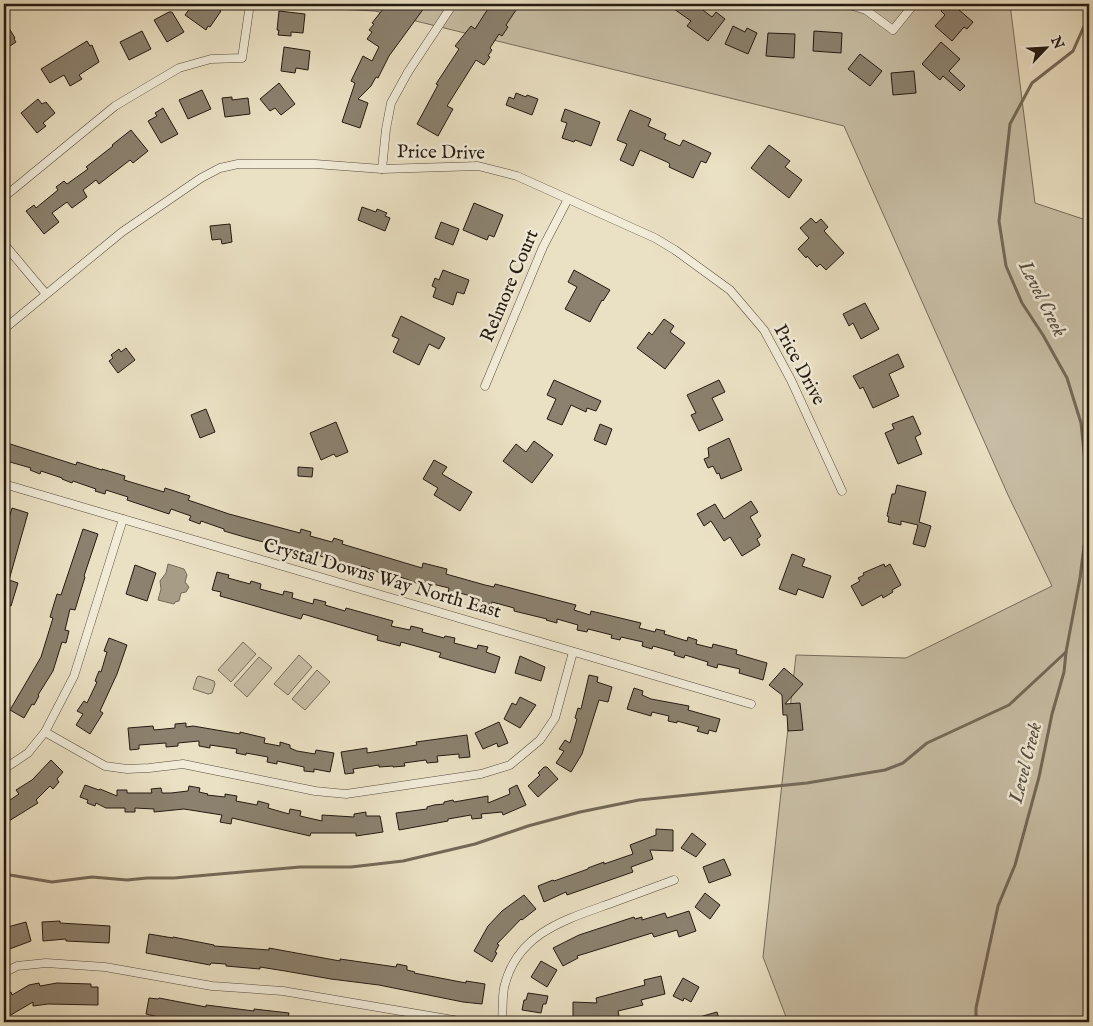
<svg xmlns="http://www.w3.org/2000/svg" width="1093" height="1026" viewBox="0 0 1093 1026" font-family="'IM FELL English',serif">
<rect width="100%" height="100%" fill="#eae0c3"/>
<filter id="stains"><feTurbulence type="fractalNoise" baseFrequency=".004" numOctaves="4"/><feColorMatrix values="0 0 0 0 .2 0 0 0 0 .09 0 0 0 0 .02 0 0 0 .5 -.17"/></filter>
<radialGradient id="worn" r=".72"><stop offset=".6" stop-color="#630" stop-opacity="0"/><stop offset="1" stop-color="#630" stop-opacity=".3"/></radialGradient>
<!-- green -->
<g fill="#c8bea5" stroke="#766c5b">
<path d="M337 4H1010L1035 203 1089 221V1022H788L763 957 796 655 906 658 1052 586 1008 495 844 126 375 11 336 9Z"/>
<path d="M243 642 256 654 231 682 218 670Z"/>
<path d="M299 655 312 667 288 695 274 684Z"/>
<path d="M259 657 272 668 247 697 234 685Z"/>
<path d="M317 670 330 682 305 710 292 699Z"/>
<path d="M199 676 214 681 215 684 212 693 208 694 193 689 197 677Z"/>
</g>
<!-- water -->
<path fill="#a79d86" stroke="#736957" d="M168 564 184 569 187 575 185 582 189 587 186 592 181 593 179 601 175 602 174 604 158 600 161 589 160 581 166 573Z"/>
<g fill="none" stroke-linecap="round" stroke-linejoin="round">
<!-- stream -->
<g stroke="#736957" stroke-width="3">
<path d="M1089 15 1073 51 1032 83 1010 124 999 221 1006 266 1022 303 1043 335 1067 378 1081 423 1089 500"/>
<path d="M4 874 52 882 92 877 127 880 147 878H174L300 867H351L403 861 475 844 528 826 580 812 639 800 807 783 885 770 903 763 927 743 1009 705 1066 652"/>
<path d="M976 1022V1008L998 906 1015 865 1039 777 1052 714 1064 672 1066 652 1080 578 1089 507"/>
</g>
</g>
<!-- building -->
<g fill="#8b816e" stroke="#241a11">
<path d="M193 4H211L221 11 210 27 208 26 206 30 185 15Z"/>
<path d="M387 4H427L389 56 378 78 376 77 371 86 358 99 368 103 360 128 342 122 355 83 351 81 363 56 372 61 379 47 367 39 372 32 369 30 374 24 372 23Z"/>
<path d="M491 4H520L506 25 508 27 502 36 499 34 490 48 492 50 488 56 490 57 484 65 476 60 447 106 453 109 438 136 417 124 438 85 436 84 459 49 455 46 471 26 475 29Z"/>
<path d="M667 4H695L712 17 716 12 725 19 708 41 687 26 691 21Z"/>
<path d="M948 4H952L973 22 967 29 964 27 952 41 935 26 945 15 941 11Z"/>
<path d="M279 11 305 14 303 33 291 32V36L278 35 279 30H277Z"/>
<path d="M169 12H172L184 32 167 42 154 20Z"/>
<path d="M4 20 15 38 14 39 16 42 4 50Z"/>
<path d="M733 26 745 32 747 28 757 33 748 54 725 44Z"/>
<path d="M142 31 151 49 129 60 120 42Z"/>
<path d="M814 31 842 33 841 53 813 51Z"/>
<path d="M768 33 795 34 794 58 766 56Z"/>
<path d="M87 41 90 46 92 45 99 62 79 75 82 79 70 86 64 75 50 83 41 69Z"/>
<path d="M941 42 960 59 949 71 965 86 960 91 943 76 940 80 922 64Z"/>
<path d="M284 47 310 51 308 70 296 68 295 73 281 71Z"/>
<path d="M860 54 882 71 870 86 848 69Z"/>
<path d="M914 71 916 93 893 95 891 73Z"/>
<path d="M279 83 295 104 281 115 275 108 270 111 260 99Z"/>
<path d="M202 90 211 109 188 119 179 100Z"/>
<path d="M516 93 526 97 527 95 538 99 532 115 506 105 509 97 514 99Z"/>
<path d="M232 97V100L248 98 250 114 225 117 222 98Z"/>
<path d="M38 99 42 104 46 102 55 113 43 123 46 126 37 133 21 113Z"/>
<path d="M163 108 178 134 161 143 148 121 157 116 155 113Z"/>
<path d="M565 109 600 122 591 146 575 140 574 142 562 138 567 123 561 121Z"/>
<path d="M630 110 651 119 648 126 666 134 664 139 680 146 683 140 711 153 706 163 701 161 693 178 669 167 670 164 667 162 640 150 633 166 620 160 627 144 617 140Z"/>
<path d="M131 130 148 151 133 163 130 160 99 184 96 180 83 190 87 197 72 208 67 202 52 213 59 222 44 234 26 211 34 205 36 208 58 190 56 187 64 181 67 184 88 169 86 167 113 146 112 145Z"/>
<path d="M769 145 790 161 785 167 802 180 789 198 751 168Z"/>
<path d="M474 203 503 215 494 237 489 235 487 240 463 230Z"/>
<path d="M362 207 376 212 377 209 387 213 385 216 390 218 385 231 358 220Z"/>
<path d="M811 218 816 223 821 219 828 227 824 231 844 253 826 270 820 264 817 267 807 256 806 258 798 249 809 238 800 228Z"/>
<path d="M441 222 459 229 453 245 435 238Z"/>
<path d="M230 224 232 242 222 244 221 239 212 240 210 226Z"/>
<path d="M443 270 469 280 464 294 457 292 453 305 433 297 436 288 432 286 435 278 439 280Z"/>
<path d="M574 270 610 290 603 301 602 300 590 322 565 309 577 287 568 282Z"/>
<path d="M865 303 879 329 861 339 853 323 849 326 843 314Z"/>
<path d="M401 316 445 338 439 349 429 344 419 365 393 352 399 339 392 336Z"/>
<path d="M664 319 674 326 670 332 685 343 665 369 637 348 649 332 652 335Z"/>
<path d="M126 348 135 360 118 373 109 361 113 358 111 355 119 349 121 352Z"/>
<path d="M898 354 904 367 889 374 899 396 873 408 863 387 860 389 853 376Z"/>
<path d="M554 380 601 401 596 411 587 408 586 412 571 405 562 425 547 419 556 399 547 395Z"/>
<path d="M719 380 725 392 712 398 723 420 699 431 691 415 696 413 687 395Z"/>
<path d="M206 409 215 432 200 438 191 415Z"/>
<path d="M913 416 921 434 915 437 922 454 898 464 885 433 894 429 892 424Z"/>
<path d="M336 422 348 452 336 457 334 454 321 460 310 433Z"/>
<path d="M600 424 612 429 606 445 594 440Z"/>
<path d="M729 438 742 470 721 479 719 473 717 474 713 466 708 468 704 459 709 457 708 448Z"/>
<path d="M534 441 553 455 532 483 503 461 516 444 526 452Z"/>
<path d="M4 442 76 465 77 462 102 470V469L125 476 124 480 164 492 165 488 190 496 188 500 229 514 300 533 301 529 311 532 310 536 332 542 334 538 343 541 342 544 422 568 423 563 447 569 446 574 485 585 494 587 495 584 576 605 574 610 590 615 591 611 641 623 639 628 655 632 656 629 665 631 664 634 687 641 688 637 697 640 696 644 712 648 713 644 737 650 736 654 767 663 763 680 739 673 740 669 718 664 717 668 707 665 708 662 685 655 684 658 674 655 675 652 653 646 652 649 642 646 643 642 621 637 620 640 611 638 612 635 588 629 587 632 577 630 578 625 557 619V623L546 620 547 619 514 611V608L492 602 491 605 480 602 481 599 460 593 459 596 448 593 449 588 428 583 427 587 395 575 394 578 362 566 361 569 298 549V551L248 538 224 531V529L201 521 200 524 189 520 191 516 171 509 169 514 127 500 128 497 106 490 105 494 95 491 96 489 73 481 72 483 62 479V478L41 471 40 474 30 470 31 468 10 462 4 476Z"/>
<path d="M434 460 447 467 442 474 472 492 460 511 434 495 438 488 423 479Z"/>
<path d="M298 467 313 468 312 477 298 476Z"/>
<path d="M897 485 926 492 919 522 931 526 925 547 913 544 918 525 901 521V525L888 522 889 517 887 516 892 494H895Z"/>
<path d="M751 501 758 512 750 517 761 536 757 539 760 545 742 556 730 537 724 541 711 521 704 526 697 514 715 504 724 519Z"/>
<path d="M12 508 28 513 9 580 18 583 11 606 4 604V536Z"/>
<path d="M83 529 98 534 84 576 85 577 75 610 70 609 65 630 69 631 66 643 62 642 53 671 38 695 39 696 34 705 32 704 24 718 10 710 41 657 53 618 50 617 57 594 61 595Z"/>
<path d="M792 554 805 559 802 566 831 576 823 598 798 589 796 595 779 589Z"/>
<path d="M884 564 885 567 890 564 901 585 892 590 893 592 883 598 882 595 862 606 851 586 860 581 858 578 864 575 863 573Z"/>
<path d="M135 565 156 573 147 601 126 594Z"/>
<path d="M217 572 229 575 228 578 250 584 251 581 261 584 260 589 283 595 284 591 293 593 292 598 313 604 314 599 326 602 325 605 345 611 346 608 393 621 391 626 410 630 411 626 423 629 422 632 444 638 445 636 455 638 454 643 477 649 478 645 488 647 486 652 500 657 495 673 439 657 441 653 401 642 400 646 377 640 378 636 303 614 301 619 220 596 221 592 212 590Z"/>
<path d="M109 638 127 645 117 674 100 711 103 713 90 734 76 725 83 714 77 711 84 701 87 703 97 682 95 681 99 671 101 672 107 652 104 651Z"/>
<path d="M520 656 545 667 541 681 515 673Z"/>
<path d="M784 668 803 684 785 704 800 703 803 730 788 731 787 715H783L782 695 769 685Z"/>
<path d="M589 675 598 677 597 682 612 687 608 702 599 700 582 754 571 772 556 763 564 751 559 749 565 740 570 743 577 719 575 718 578 708 581 709Z"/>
<path d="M634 688 643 691 642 695 651 699 689 706 688 710 720 719 716 732 709 730 708 734 697 731 699 727 677 721V723L668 721 669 716 652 712 651 716 627 709Z"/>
<path d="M520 697 536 705 520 728 504 719 512 703 516 705Z"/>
<path d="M499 722 508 743 498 747 497 743 483 749 475 733Z"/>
<path d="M186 723V727L193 726 240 734V732L265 738 264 743 280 746V742L290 745V748L297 751 315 754 316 750 334 753 330 772 314 769V772L304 771V767L277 761V764L267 762 268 757 246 753V755L236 753 237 749 210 745V748L199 746V741L178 743V746L166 747V743L139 745V749L130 750 128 728 153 726 154 730 175 728V724Z"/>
<path d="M467 735 470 757 459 758V754L437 756 438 762 427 763 426 760 404 763 405 766 393 767V766L379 767V765L353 769 354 773 345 774 341 752 367 748V753L417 745 416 742Z"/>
<path d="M51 760 63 772 57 779 59 782 53 789 50 786 36 800 38 803 4 824V804L19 794 16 790 32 780Z"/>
<path d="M544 767H547L558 779 538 797 528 786 540 775 538 773Z"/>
<path d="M85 785 99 790 100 789 117 796V790H127V793H152L151 789 161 788 162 793H171L188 791 189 786 200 788 199 792 208 794 207 795 225 797V794L237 796 236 801 257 805 258 801 269 804 268 808 289 814 290 809 301 811 300 816 322 821V815L354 817V814L366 812V816H380L383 832 356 836V833H311L310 836 232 818 231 824 220 822 222 815 184 809 154 812V809L135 808V812H125V808H106L96 803 95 806 87 803 88 800 80 797Z"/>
<path d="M517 785 526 805 503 815 502 812 481 814 482 818 472 819 471 815 448 819V821L399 830 396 813 427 809V807L434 805 444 804V802L453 800 454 802 488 796V803L510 794 509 789Z"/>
<path d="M656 829 673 830V851L650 850 653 859 631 867 633 872 567 895 566 892 544 902 538 886 553 880 554 881 588 869V868L604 862V864L633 854 630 845 656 835Z"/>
<path d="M692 833 706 844 696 857 681 848Z"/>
<path d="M724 859 731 875 709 883 703 867Z"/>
<path d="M705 893 720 905 710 919 695 907Z"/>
<path d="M524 895 536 909 522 920 521 919 497 944 499 945 495 952 497 953 492 962 474 951 488 926 502 911Z"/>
<path d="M689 911 696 931 679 937 677 930 654 937 652 933 577 956 578 958 563 966 553 948 579 935 634 917 635 919 642 917V920L665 913 667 918Z"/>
<path d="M60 921V923L110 926 109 943 66 941V939L43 941 42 922Z"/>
<path d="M26 922 31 941 4 951V928Z"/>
<path d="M149 934 173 938V937L214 945V946L269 950V948L340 961V959L396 967 397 964 407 966V970L415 972 414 973 466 983V981L485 984 482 1004 463 1002 379 985 331 979 285 971 260 967V969L226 966V964L211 963 210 965 146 953Z"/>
<path d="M541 961 557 970 547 987 531 977Z"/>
<path d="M661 976 665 994 641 1000 643 1005 618 1011 619 1016 599 1021 573 1020V1002L597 1003 596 998 645 985 644 980Z"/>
<path d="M683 978 699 987 691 1002 684 998 683 1001 673 996Z"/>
<path d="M39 983 40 986 57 983 91 984V987H98V1005L48 1004 33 1006V1002L4 1019V996L11 992 12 995 29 985Z"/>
<path d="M528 993 548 996 546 1004H543L541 1013 522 1010 524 1000H526Z"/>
<path d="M149 998 158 999 159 998 206 1007V1005L254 1011V1009L289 1013 287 1022H178L146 1014Z"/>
<path d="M717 1012 720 1022H689V1020Z"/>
</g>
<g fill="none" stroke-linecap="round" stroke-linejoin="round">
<!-- minor casing -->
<g stroke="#564c3e" stroke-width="9">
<g id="minor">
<path d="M847 4 866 10 893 30 914 4"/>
<path d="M382 169 386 129 391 103 408 72 453 4"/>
<path d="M4 197 115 106 179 68 211 59 242 58 250 4"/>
<path d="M4 244 46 294"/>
<path d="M4 329 122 232 201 178 220 168 238 164H315L382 169 478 166 517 176 655 238 675 250 730 290 764 330 791 380 842 491"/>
<path d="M485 386 543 247 568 199"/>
<path d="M4 484 751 704"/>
<path d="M45 732 105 766 127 769 149 768 183 764 315 791 346 794 481 774 510 765 540 740 555 718 573 652"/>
<path d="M4 769 28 753 45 732 74 676 123 519"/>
<path d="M4 973 17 966 46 963 105 967 212 986 283 991 465 1022"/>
<path d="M502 1022C503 1011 502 999 504 988 516 934 564 920 609 904 631 896 652 888 674 880"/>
</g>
</g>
<!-- minor -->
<use href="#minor" stroke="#f1ebd8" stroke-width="8"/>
</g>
<g text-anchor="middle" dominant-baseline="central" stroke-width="5" stroke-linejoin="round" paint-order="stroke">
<!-- street labels -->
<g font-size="19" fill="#241a11" stroke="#f1ebd8">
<text transform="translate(441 153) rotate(1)">Price Drive</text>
<text transform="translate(510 286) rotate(-67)">Relmore Court</text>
<text transform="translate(799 365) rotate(62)">Price Drive</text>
<text transform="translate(382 579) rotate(16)">Crystal Downs Way North East</text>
</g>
<!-- water labels -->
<g font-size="20" font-style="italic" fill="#584e40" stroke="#f1ebd8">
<text transform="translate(1042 299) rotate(63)">Level Creek</text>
<text transform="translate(1026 763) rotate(-76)">Level Creek</text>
</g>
</g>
<!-- margin -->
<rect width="1093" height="1026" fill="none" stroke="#eae0c3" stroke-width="20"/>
<rect x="5" y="5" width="1083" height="1016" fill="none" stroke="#241a11" stroke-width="2.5"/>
<rect x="10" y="10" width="1073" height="1006" fill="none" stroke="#241a11"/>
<!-- north arrow -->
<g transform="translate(1046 48) rotate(65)" stroke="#f1ebd8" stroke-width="4" paint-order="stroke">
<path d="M0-4L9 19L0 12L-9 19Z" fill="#241a11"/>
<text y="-8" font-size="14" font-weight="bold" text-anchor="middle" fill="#241a11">N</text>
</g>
<rect width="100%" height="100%" filter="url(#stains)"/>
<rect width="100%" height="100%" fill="url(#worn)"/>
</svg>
